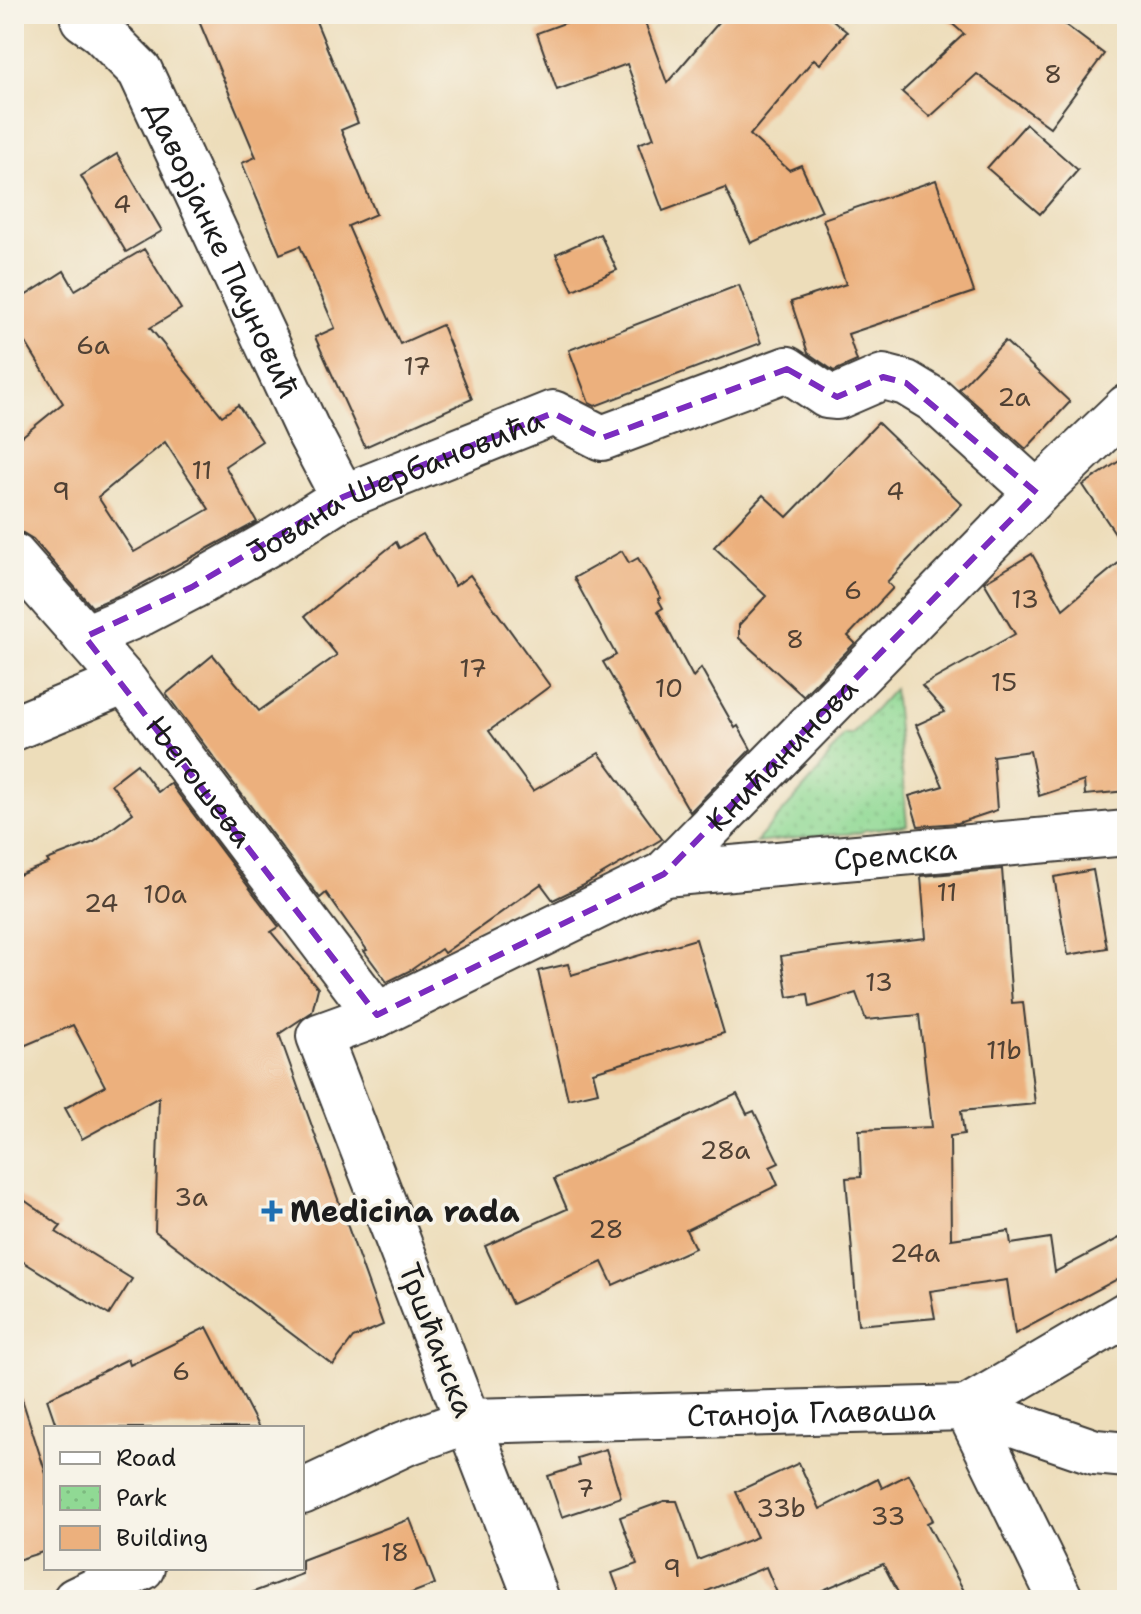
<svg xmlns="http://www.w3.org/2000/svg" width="1141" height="1614" viewBox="0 0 1141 1614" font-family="'Shantell Sans',sans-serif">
<defs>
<pattern id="park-dots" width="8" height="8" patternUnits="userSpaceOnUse" patternTransform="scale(2)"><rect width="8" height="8" fill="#90d994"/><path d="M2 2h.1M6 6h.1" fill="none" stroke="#7cba7f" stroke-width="1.8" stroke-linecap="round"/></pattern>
</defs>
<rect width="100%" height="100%" fill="#f7f3e8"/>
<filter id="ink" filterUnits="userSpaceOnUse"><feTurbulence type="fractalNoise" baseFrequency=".0125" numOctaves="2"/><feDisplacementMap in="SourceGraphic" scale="16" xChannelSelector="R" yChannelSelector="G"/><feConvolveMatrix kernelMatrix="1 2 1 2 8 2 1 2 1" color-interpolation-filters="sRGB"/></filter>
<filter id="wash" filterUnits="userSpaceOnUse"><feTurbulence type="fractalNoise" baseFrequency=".006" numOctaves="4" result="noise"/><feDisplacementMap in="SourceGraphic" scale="32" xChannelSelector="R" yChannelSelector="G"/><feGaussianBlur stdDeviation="1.8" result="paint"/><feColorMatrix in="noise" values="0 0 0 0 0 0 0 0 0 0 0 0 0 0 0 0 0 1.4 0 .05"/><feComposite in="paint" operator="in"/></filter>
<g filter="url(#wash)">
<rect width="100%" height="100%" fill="#edddba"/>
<!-- park -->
<path fill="url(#park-dots)" stroke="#567a58" stroke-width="2" d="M894 689 907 825 865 830 860 833 827 835 755 843 814 777 844 735H852Z"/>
<g id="blocks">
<!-- building -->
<g fill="#ecb07d" fill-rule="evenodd">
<path d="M196 14H313L358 123 341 130 376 214 348 226 400 344 442 325 472 399 365 447 315 337 335 328 300 246 280 254 242 163 256 157Z"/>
<path d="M589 14H642L667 83 726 14H826L847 32 820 64 814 59 750 135 789 170 801 165 822 211 751 243 725 188 663 211 638 144 654 138 627 64 557 90 537 33Z"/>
<path d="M941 14H1051L1104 54 1050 127 977 74 930 117 902 92 964 34Z"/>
<path d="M1026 124 1078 170 1040 214 987 168Z"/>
<path d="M117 154 162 231 126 252 81 176Z"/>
<path d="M936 180 974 292 848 334 857 361 834 371 808 353 791 302 846 284 823 219Z"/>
<path d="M600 234 617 270 573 290 556 254Z"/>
<path d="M144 249 181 309 150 328 222 416 238 405 262 441 225 466 257 522 131 590 92 607 33 539 23 533 14 532V443L63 403 26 343 14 351V303L64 271 75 290ZM165 442 209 509 134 552 98 497Z"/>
<path d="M739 285 761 343 595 406 589 403 569 350Z"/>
<path d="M1005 341 1070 402 1026 449 959 389Z"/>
<path d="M878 423 962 504 887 582 893 588 848 636 855 643 803 696 739 638V625L766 596 714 547 763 495 787 517Z"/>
<path d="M1127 456V551L1083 485Z"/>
<path d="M423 534 455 586 470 575 550 686 489 731 533 791 599 753 662 839 582 886 553 900 541 884 444 953 441 949 411 970 387 982 364 951 367 950 326 893 320 898 166 694 213 655 259 711 337 655 305 616 396 542 399 548Z"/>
<path d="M622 551 629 563 638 558 661 598 658 599 663 608 658 611 693 677 701 668 735 728 738 726 751 749 690 812 603 662 616 655 574 578Z"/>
<path d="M1032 554 1063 609 1127 556V791L1085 795 1084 781 1039 796 1030 751 993 756 997 810 958 823 918 826 909 796 943 786 916 725 945 712 922 686 1015 634 984 582Z"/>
<path d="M137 764 158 792 170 783 279 927 271 932 318 988 312 1012 279 1034 383 1325 353 1338 333 1365 155 1231 159 1097 82 1139 65 1108 105 1086 73 1025 14 1050V877L49 863 47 860 94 842 133 813 111 784Z"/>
<path d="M1002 869 1012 1003 1023 1002 1035 1104 961 1111 964 1134 950 1136 951 1239 1009 1231 1011 1244 1050 1238 1055 1272 1127 1234V1274L1015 1334 1007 1280 930 1291 935 1318 858 1325 846 1178 861 1177 859 1130 932 1127 919 1015 866 1020 856 993 810 1007 808 994 788 997 781 956 834 948 926 938 921 876Z"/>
<path d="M1093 870 1107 948 1068 955 1054 877Z"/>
<path d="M696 939 724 1033 593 1072 598 1092 568 1099 538 971 568 964 571 975Z"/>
<path d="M737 1094 747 1114 754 1111 779 1163 770 1167 778 1185 686 1230 695 1248 613 1285 602 1262 512 1304 485 1246 567 1209 554 1179Z"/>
<path d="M14 1193 61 1226 56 1232 132 1279 109 1315 14 1256Z"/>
<path d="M207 1327 259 1428H57L47 1399 128 1359 130 1365Z"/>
<path d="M21 1396 46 1474V1551L14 1561V1397Z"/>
<path d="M606 1449 621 1497 562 1517 548 1476 579 1466 577 1458Z"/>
<path d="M799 1463 820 1509 878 1479 882 1488 909 1474 933 1520 927 1523 969 1600H902L883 1564 800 1600H780L766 1567 707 1591 711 1600H622L612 1573 637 1564 620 1517 664 1501H677L698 1560 757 1537 736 1492Z"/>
<path d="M410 1519 435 1584 394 1600H241L240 1597 302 1574V1560Z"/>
</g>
</g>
</g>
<g filter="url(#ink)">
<use href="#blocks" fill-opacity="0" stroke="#3b3934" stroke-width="2"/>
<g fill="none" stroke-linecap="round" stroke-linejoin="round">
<!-- street casing -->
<g stroke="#3b3934" stroke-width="48">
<g id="street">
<path id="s1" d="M83 19 101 32 140 71 306 427 343 497"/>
<path id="s2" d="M14 556 125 682 377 1015"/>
<path id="s3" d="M85 637 142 613 192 587 277 539 343 497 553 413 602 438 787 369 827 396 837 397 883 377 906 383 934 400 1037 493"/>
<path d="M14 728 125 682"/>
<path id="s4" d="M664 874 1127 833"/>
<path d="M967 1408 1061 1600"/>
<path d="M967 1408 1095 1452 1127 1455"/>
<path id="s5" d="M302 1492 404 1444 468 1421 967 1408 1127 1314"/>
<path d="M75 1600 142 1568"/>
<path id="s6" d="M537 1600 319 1036 377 1015 664 874 1037 493 1127 407"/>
</g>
</g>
<!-- street -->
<use href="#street" stroke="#fff" stroke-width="44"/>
</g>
</g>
<!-- marked area -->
<path fill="none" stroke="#7b2cbf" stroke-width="6" stroke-dasharray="16 10" stroke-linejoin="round" d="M787 369 837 397 883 377 906 383 1037 493 664 874 377 1015 85 637 192 587 343 497 553 413 602 438Z"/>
<!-- markers -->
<path fill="#1f6fb2" stroke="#f7f3e8" stroke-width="3" d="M268 1199h8v8h8v8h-8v8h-8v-8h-8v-8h8z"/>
<g text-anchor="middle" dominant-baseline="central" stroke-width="7" stroke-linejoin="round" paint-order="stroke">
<!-- number labels -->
<g font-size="26" fill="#504134">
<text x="1053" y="73">8</text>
<text x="122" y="203">4</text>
<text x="93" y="344">6a</text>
<text x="417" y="365">17</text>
<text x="1014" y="396">2a</text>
<text x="202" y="469">11</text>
<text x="61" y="490">9</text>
<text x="895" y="490">4</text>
<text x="853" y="589">6</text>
<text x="1025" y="598">13</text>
<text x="795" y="638">8</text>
<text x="473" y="667">17</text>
<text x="1004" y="681">15</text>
<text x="669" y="687">10</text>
<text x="947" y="891">11</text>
<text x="165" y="893">10a</text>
<text x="101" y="902">24</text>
<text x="879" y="981">13</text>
<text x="1004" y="1049">11b</text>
<text x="725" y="1149">28a</text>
<text x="191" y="1196">3a</text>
<text x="606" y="1228">28</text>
<text x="915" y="1252">24a</text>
<text x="181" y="1370">6</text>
<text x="585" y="1487">7</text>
<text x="781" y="1507">33b</text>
<text x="888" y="1515">33</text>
<text x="395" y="1551">18</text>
<text x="672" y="1567">9</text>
</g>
<!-- street labels -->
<g font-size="30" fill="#1c1c1c" stroke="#f7f3e8">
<text stroke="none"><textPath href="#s1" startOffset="274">Даворјанке Пауновић</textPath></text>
<text stroke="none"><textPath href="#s3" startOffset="346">Јована Шербановића</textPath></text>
<text stroke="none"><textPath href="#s6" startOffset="1154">Книћанинова</textPath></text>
<text stroke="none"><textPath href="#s2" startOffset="292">Његошева</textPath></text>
<text stroke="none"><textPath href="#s4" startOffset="232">Сремска</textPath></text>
<text transform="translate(437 1340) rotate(69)">Тршћанска</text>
<text stroke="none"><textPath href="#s5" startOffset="524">Станоја Главаша</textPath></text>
</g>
<!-- poi labels -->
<g font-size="30" font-weight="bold" fill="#1c1c1c" stroke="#f7f3e8" text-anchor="start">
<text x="290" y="1211">Medicina rada</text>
</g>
</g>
<!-- margin -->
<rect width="1141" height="1614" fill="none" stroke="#f7f3e8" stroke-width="48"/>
<!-- legend -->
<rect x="44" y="1426" width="260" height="144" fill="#f7f3e8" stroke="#9f9d96" stroke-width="2"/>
<rect x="60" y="1452" width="40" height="12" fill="#ffffff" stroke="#9f9d96" stroke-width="2"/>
<text x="116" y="1466" font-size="24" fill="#1c1c1c">Road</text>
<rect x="60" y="1486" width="40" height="24" fill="url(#park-dots)" stroke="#9f9d96" stroke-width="2"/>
<text x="116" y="1506" font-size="24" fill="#1c1c1c">Park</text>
<rect x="60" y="1526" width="40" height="24" fill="#ecb07d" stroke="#9f9d96" stroke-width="2"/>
<text x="116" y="1546" font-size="24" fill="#1c1c1c">Building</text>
</svg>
